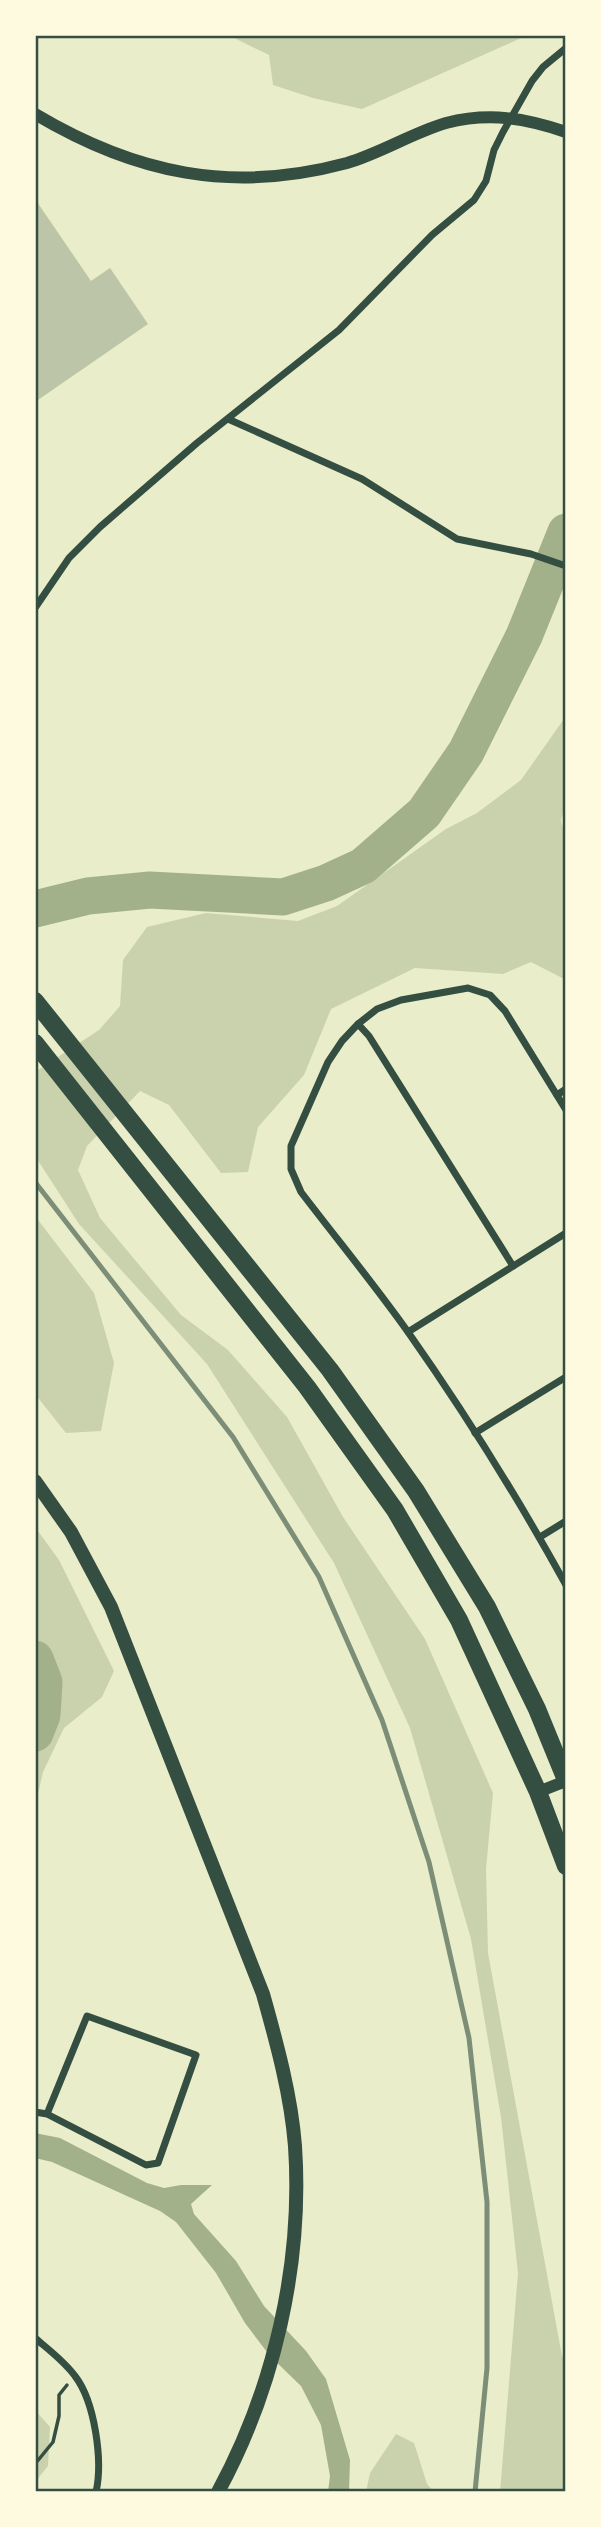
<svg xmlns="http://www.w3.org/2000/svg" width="601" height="2527" viewBox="0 0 601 2527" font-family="Bitter,serif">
<rect width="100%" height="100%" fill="#e9edc9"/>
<!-- green -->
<g fill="#cad2ad">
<path d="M228 35H528L362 109 313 98 273 85 269 55Z"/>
<path d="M566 716V801L561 821 566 839V980L531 962 503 974 415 968 331 1009 304 1075 258 1127 248 1172 221 1173 169 1105 140 1091 87 1146 78 1170 100 1218 181 1315 228 1350 287 1417 343 1517 425 1639 493 1793 486 1869 488 1953 562 2356 566 2361V2492H500L518 2273 501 2117 471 1939 410 1728 334 1563 207 1364 79 1224 35 1156V1072L99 1030 120 1006 123 960 147 927 206 913 298 921 337 906 446 829 477 813 521 780Z"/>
<path d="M35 1216 94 1293 114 1363 101 1431 66 1433 35 1394Z"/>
<path d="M35 1527 59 1560 114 1671 102 1697 64 1728 43 1772 35 1807V1755L49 1720V1676L35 1651Z"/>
<path d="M35 2410 50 2427 48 2466 35 2482Z"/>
<path d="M396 2434 414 2443 427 2484 434 2492H366L370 2473Z"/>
</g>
<!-- water -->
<path fill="#a3b18a" d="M35 2133 60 2138 147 2183 164 2188 181 2185H212L191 2204 194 2214 236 2261 264 2306 306 2351 326 2379 350 2460 349 2492H328L330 2476 321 2425 301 2386 270 2356 245 2323 216 2273 176 2222 160 2211 52 2162 35 2158Z"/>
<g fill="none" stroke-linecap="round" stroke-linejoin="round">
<!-- river -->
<g stroke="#a3b18a" stroke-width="37">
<path d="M35 909 88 896 150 890 283 897 326 883 363 866 424 813 466 752 524 636 566 532"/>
<path d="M35 1659 44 1682 42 1715 35 1733"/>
</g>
</g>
<!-- building -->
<path fill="#bcc5a7" d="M35 199 91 281 110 268 148 324 35 402Z"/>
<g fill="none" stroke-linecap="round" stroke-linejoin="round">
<!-- path -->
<path stroke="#344e41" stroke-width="3.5" d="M35 2464 53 2442 59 2416V2395L67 2385"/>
<!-- minor -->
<g stroke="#344e41" stroke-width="7">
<path d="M228 419 362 479 457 539 531 554 566 566"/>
<path d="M35 608 69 558 100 527 197 443 339 330 432 235 474 200 486 181 494 150 503 132 532 81 543 67 566 48"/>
<path d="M358 1024 369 1036 513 1266"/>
<path d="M557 1095 566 1089"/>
<path d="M566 1110 505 1011 490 995 468 988 401 1000 377 1009 358 1024 342 1041 328 1062 291 1146V1169L301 1192C336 1238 374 1284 408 1332 465 1413 518 1498 566 1585"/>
<path d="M408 1332 566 1233"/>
<path d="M475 1433 566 1377"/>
<path d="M540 1537 566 1521"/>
<path d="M35 2112 47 2114 146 2165 158 2163 196 2055 87 2016 47 2114"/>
<path d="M35 2338C49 2350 64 2361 75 2376 95 2402 103 2461 96 2492"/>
</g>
<!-- tertiary -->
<g stroke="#344e41" stroke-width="12">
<path d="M35 114C136 174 232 194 347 163 381 153 412 133 446 123 489 112 525 118 566 132"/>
<path d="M538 1792 566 1781"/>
</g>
<!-- secondary -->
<path stroke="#344e41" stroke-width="14" d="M35 1481 71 1532 111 1607 263 1994C277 2044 291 2095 295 2146 303 2264 274 2389 218 2492"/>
<!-- trunk -->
<g stroke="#344e41" stroke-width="18">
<path d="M35 1001 330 1370 416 1491 487 1607 537 1709 566 1780"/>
<path d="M35 1043 307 1387 395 1510 459 1620 538 1792 566 1866"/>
</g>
<!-- rail -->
<path stroke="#7c8e77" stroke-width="5" d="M35 1182 233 1437 319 1577 382 1720 429 1862 469 2038 487 2202V2368L475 2492"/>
</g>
<!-- border -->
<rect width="601" height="2527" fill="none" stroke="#fefae0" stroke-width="74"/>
<rect x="37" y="37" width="527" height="2453" fill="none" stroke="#344e41" stroke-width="2.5"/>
</svg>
